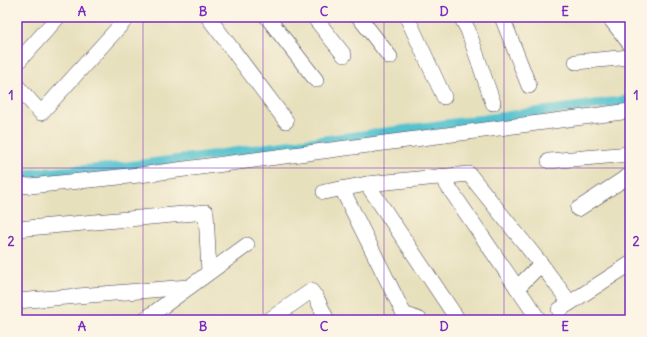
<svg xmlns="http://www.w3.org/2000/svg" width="647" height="337" viewBox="0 0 647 337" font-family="Delius,sans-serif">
<rect width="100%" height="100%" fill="#fcf5e5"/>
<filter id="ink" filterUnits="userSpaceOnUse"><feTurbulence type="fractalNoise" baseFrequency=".025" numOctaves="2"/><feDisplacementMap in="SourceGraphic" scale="8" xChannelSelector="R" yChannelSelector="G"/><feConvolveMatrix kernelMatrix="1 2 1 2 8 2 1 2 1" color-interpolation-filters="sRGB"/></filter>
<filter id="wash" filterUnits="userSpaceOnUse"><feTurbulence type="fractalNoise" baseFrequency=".012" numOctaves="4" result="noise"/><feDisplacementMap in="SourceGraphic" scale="16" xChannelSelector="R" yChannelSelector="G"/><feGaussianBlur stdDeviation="0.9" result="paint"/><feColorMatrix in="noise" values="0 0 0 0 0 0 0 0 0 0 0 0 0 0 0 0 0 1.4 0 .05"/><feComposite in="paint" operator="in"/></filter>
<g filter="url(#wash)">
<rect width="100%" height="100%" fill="#e7e0bd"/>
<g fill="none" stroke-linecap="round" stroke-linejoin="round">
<!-- canal -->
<path stroke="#56c2cf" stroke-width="10" d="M17 175 124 167 630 100"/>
</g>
</g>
<g filter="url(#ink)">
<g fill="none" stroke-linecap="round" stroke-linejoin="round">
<!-- minor casing -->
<g stroke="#403e4e" stroke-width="16">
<g id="minor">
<path d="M208 17 286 121"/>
<path d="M267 17 316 80"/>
<path d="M314 17 344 55"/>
<path d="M359 17 390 57"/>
<path d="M407 17 444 97"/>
<path d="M461 17 468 30 493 103"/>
<path d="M502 17 529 86"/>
<path d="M609 17 630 44"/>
<path d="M576 62 630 57"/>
<path d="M17 63 58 17"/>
<path d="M17 86 41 113 128 17"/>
<path d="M549 161 630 154"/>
<path d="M441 176 539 320"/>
<path d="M367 184 458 320"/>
<path d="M17 185 30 186 139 175 630 111"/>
<path d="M342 189 404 314 420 320"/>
<path d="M324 192 367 184 469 174 541 264 570 303"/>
<path d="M578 209 630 175"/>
<path d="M17 229 206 212 209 272"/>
<path d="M517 288 541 264"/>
<path d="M17 301 188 287"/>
<path d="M559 310 630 264"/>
<path d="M144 320 247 245"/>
<path d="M269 320 311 291 316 297 327 320"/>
</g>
</g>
<!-- minor -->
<use href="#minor" stroke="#fff" stroke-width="15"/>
</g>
</g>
<!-- grid -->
<path fill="none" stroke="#7b2cbf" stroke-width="1" stroke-opacity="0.55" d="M143 17V320M263 17V320M384 17V320M504 17V320M17 168H630"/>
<!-- margin -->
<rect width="647" height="337" fill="none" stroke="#fcf5e5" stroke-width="44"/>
<rect x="22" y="22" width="603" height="293" fill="none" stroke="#7b2cbf" stroke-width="1.5"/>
<g font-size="13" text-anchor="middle" font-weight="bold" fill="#7b2cbf">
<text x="82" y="16">A</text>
<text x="203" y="16">B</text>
<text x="324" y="16">C</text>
<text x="444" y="16">D</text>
<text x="565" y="16">E</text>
<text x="11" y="100">1</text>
<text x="636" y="100">1</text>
<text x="11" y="246">2</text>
<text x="636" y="246">2</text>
<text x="82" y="331">A</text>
<text x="203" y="331">B</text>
<text x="324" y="331">C</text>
<text x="444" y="331">D</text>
<text x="565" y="331">E</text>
</g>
</svg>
